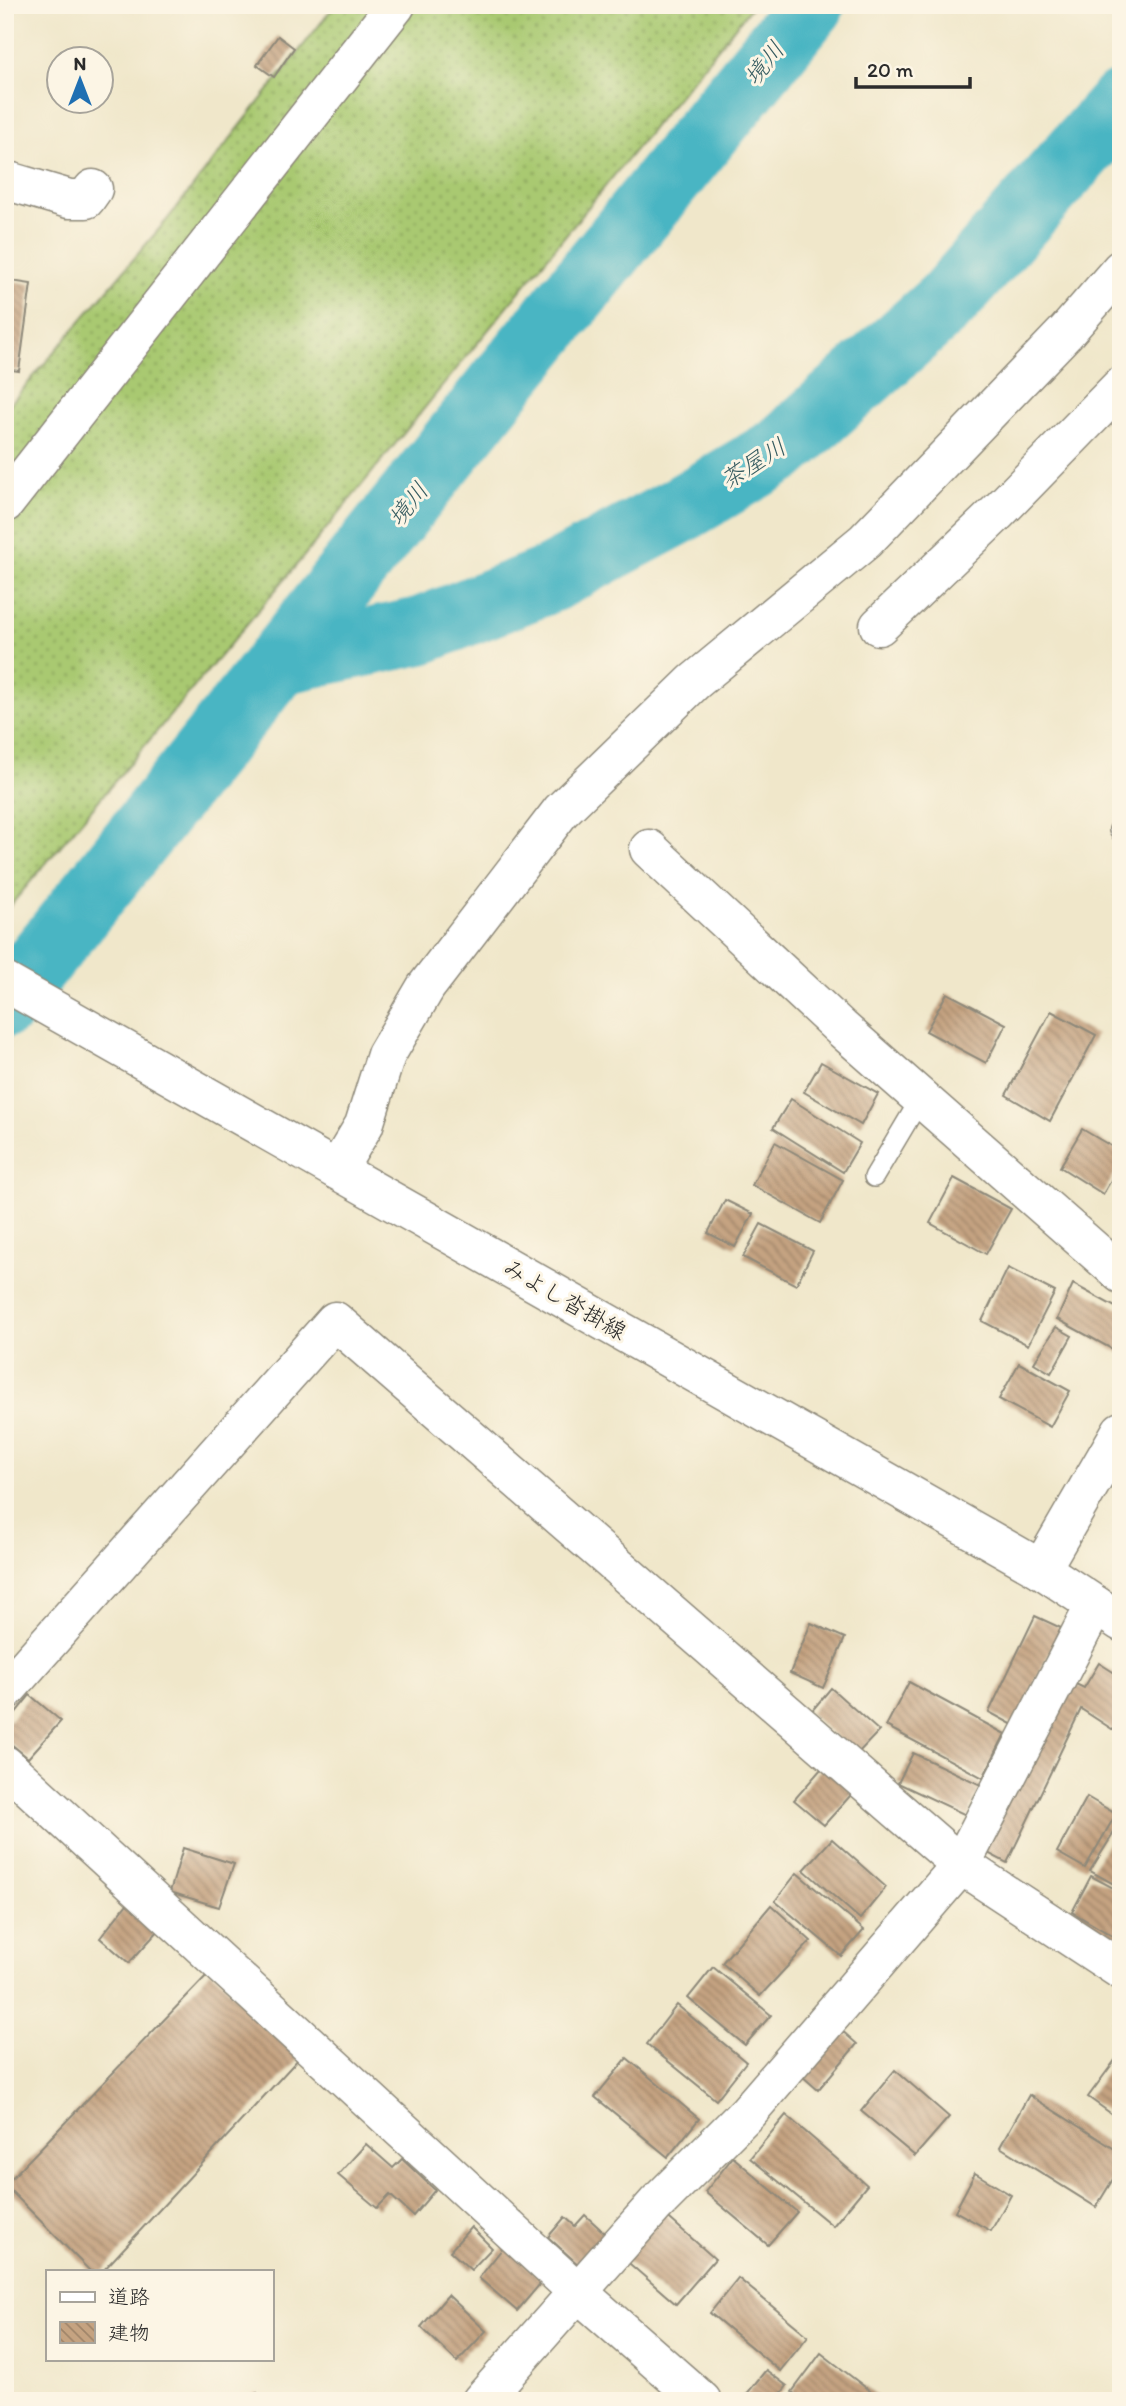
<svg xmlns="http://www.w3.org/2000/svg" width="1126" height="2406" viewBox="0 0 1126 2406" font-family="Itim,'Klee One',sans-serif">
<defs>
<pattern id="grass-dots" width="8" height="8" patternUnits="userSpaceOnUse" patternTransform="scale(1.75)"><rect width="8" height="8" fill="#a9c971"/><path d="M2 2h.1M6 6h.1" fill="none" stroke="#8aa35d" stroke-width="1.8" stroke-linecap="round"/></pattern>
<pattern id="building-back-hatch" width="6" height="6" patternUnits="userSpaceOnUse" patternTransform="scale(1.75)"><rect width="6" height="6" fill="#c5a381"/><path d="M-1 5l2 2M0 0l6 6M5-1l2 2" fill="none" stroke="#a0856a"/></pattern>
</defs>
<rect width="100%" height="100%" fill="#fcf5e5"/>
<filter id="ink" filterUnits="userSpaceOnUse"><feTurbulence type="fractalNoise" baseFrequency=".0143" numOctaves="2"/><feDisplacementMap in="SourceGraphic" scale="14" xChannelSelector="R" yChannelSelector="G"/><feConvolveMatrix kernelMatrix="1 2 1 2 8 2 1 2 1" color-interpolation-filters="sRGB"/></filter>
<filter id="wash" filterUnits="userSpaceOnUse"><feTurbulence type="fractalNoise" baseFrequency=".00686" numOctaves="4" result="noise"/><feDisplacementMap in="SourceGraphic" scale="28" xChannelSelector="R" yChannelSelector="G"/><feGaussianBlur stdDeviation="1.57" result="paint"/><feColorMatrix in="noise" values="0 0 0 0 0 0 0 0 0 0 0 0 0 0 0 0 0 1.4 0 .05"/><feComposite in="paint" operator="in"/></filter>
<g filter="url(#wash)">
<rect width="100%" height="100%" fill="#f0e7ca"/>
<!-- grass -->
<g fill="url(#grass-dots)" stroke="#6a7a4e" stroke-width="2">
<path d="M335 5H384L5 488V410L166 221Z"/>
<path d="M411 5H753L299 562 5 912V526Z"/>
</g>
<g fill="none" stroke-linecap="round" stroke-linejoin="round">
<!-- river -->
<g stroke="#48b5c3" stroke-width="68">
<path d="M280 661 420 631 550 579 678 511 779 451 947 301 1121 104"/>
<path d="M5 1004 502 383 811 5"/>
</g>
</g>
<g id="blocks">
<!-- building -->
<g fill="url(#building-back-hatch)">
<path d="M278 36 294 48 274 77 257 65Z"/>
<path d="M5 280 31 284 19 371 5 369Z"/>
<path d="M947 993 1006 1024 986 1063 926 1031Z"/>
<path d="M1051 1011 1096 1035 1050 1121 1006 1095Z"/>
<path d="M821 1062 878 1094 861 1125 804 1092Z"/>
<path d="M791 1099 860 1143 843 1172 773 1128Z"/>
<path d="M1082 1129 1121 1152V1163L1103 1194 1060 1167Z"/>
<path d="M775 1142 843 1180 820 1223 752 1185Z"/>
<path d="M954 1178 1011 1209 986 1254 930 1223Z"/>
<path d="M725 1200 753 1214 735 1247 708 1233Z"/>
<path d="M761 1224 813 1251 796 1285 743 1257Z"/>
<path d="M1008 1268 1055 1292 1028 1345 982 1321Z"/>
<path d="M1073 1284 1121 1310V1354L1057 1319Z"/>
<path d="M1056 1327 1072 1336 1051 1373 1034 1363Z"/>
<path d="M1019 1363 1070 1391 1050 1427 999 1399Z"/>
<path d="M1035 1616 1061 1628 1015 1726 989 1712Z"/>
<path d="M811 1623 845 1638 823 1688 790 1673Z"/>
<path d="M1099 1663 1121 1677V1735L1081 1709 1007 1863 978 1848 1061 1677 1084 1688Z"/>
<path d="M909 1682 1005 1734 983 1778 886 1726Z"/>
<path d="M831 1688 879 1731 855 1756 810 1713Z"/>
<path d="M30 1695 61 1721 28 1758 5 1739V1726Z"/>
<path d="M913 1753 981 1785 968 1816 898 1783Z"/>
<path d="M828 1761 859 1786 824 1825 794 1800Z"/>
<path d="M1087 1797 1116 1814 1085 1868 1057 1852Z"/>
<path d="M1115 1831 1121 1835V1888L1090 1871Z"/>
<path d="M832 1839 886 1887 860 1919 804 1870Z"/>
<path d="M183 1848 234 1864 219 1907 170 1892Z"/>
<path d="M797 1873 864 1930 841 1956 775 1901Z"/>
<path d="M1091 1876 1121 1892V1941L1072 1912Z"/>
<path d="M127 1904 159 1930 129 1963 100 1938Z"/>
<path d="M771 1905 811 1941 760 1996 722 1963Z"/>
<path d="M713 1967 771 2015 745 2045 688 1998Z"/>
<path d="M211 1971 301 2056 103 2271H90L5 2185Z"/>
<path d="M677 2005 746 2062 716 2100 647 2044Z"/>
<path d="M832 2022 857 2044 818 2090 793 2068Z"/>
<path d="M1121 2052V2106L1113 2115 1088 2097Z"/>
<path d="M627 2058 699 2119 668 2157 595 2097Z"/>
<path d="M895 2070 949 2117 915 2156 861 2111Z"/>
<path d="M1029 2095 1121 2153V2166L1096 2207 1000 2147Z"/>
<path d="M786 2115 867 2185 833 2226 750 2158Z"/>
<path d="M366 2144 393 2168 402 2159 435 2190 413 2216 390 2195 377 2208 338 2175Z"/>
<path d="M733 2157 797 2212 768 2245 705 2192Z"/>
<path d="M975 2173 1011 2195 991 2231 955 2211Z"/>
<path d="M661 2211 715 2259 676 2304 623 2258Z"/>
<path d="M585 2215 608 2236 580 2266 548 2237 565 2217 575 2226Z"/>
<path d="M471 2227 492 2248 471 2270 450 2251Z"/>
<path d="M506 2244 545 2278 517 2311 479 2278Z"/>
<path d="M738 2278 808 2336 780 2371 710 2313Z"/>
<path d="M448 2295 486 2331 457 2362 421 2327Z"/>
<path d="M821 2353 879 2398 877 2401H804L792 2392Z"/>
<path d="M766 2370 787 2386 775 2401H751L745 2396Z"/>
<path d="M257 2393 260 2401H237Z"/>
</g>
</g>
</g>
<g filter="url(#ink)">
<use href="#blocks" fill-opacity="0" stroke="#8e897a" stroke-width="2"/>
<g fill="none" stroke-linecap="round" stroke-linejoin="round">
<!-- service casing -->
<g stroke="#8e897a" stroke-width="22">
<g id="service">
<path d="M1119 830 1121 832"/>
<path d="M874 1177 921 1098"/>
</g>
</g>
<!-- minor casing -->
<g stroke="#8e897a" stroke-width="41">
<g id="minor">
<path d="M5 180 69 199H86L93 189"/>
<path d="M5 503 396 5"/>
<path d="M879 626 998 512 1121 386"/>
<path d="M649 849 841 1028 1121 1274"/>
<path d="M337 1170 364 1125 386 1055 426 987 561 811 694 682 865 541 1067 331 1121 269"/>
<path d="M1041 1569 1121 1431"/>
<path d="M5 1691 335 1321 961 1865 1121 1970"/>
<path d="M5 1765 579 2293 702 2401"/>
<path d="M481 2401 656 2204 748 2112 961 1865 1095 1605"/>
</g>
</g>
<!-- secondary casing -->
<g stroke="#8e897a" stroke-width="41">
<path id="secondary" d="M5 982 1041 1569 1121 1622"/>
</g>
<!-- service -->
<use href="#service" stroke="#fff" stroke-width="19"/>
<!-- minor -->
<use href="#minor" stroke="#fff" stroke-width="38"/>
<!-- secondary -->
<use href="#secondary" stroke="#fff" stroke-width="38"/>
</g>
</g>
<g text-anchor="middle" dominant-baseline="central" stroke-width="6" stroke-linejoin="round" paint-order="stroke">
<!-- street labels -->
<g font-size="23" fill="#2b2b2b" stroke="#fcf5e5">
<text transform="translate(565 1299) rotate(30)">みよし沓掛線</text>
</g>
<!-- water labels -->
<g font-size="24" font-style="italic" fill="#355b60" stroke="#fcf5e5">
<text transform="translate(764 63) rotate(-51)">境川</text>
<text transform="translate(753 463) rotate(-32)">茶屋川</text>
<text transform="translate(408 504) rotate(-51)">境川</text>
</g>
</g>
<!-- margin -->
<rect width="1126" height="2406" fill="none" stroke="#fcf5e5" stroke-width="28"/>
<!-- legend -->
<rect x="46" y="2270" width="228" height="91" fill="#fcf5e5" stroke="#a8a49b" stroke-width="2"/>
<rect x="60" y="2292" width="35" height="10" fill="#ffffff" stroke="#a8a49b" stroke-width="2"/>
<text x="108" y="2304" font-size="21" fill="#2b2b2b">道路</text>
<rect x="60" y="2322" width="35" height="21" fill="url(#building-back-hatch)" stroke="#a8a49b" stroke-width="2"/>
<text x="108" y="2340" font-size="21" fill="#2b2b2b">建物</text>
<!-- north arrow -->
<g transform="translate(80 80)"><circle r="33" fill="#fcf5e5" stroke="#a8a49b" stroke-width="2"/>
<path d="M0-5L12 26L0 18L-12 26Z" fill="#1f6fb2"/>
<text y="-10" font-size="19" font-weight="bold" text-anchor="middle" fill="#2b2b2b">N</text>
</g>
<!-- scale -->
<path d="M856 77v10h114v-10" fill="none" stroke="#2b2b2b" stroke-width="3.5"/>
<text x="867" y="77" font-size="21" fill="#2b2b2b" stroke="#fcf5e5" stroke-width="5" paint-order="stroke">20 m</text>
</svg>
